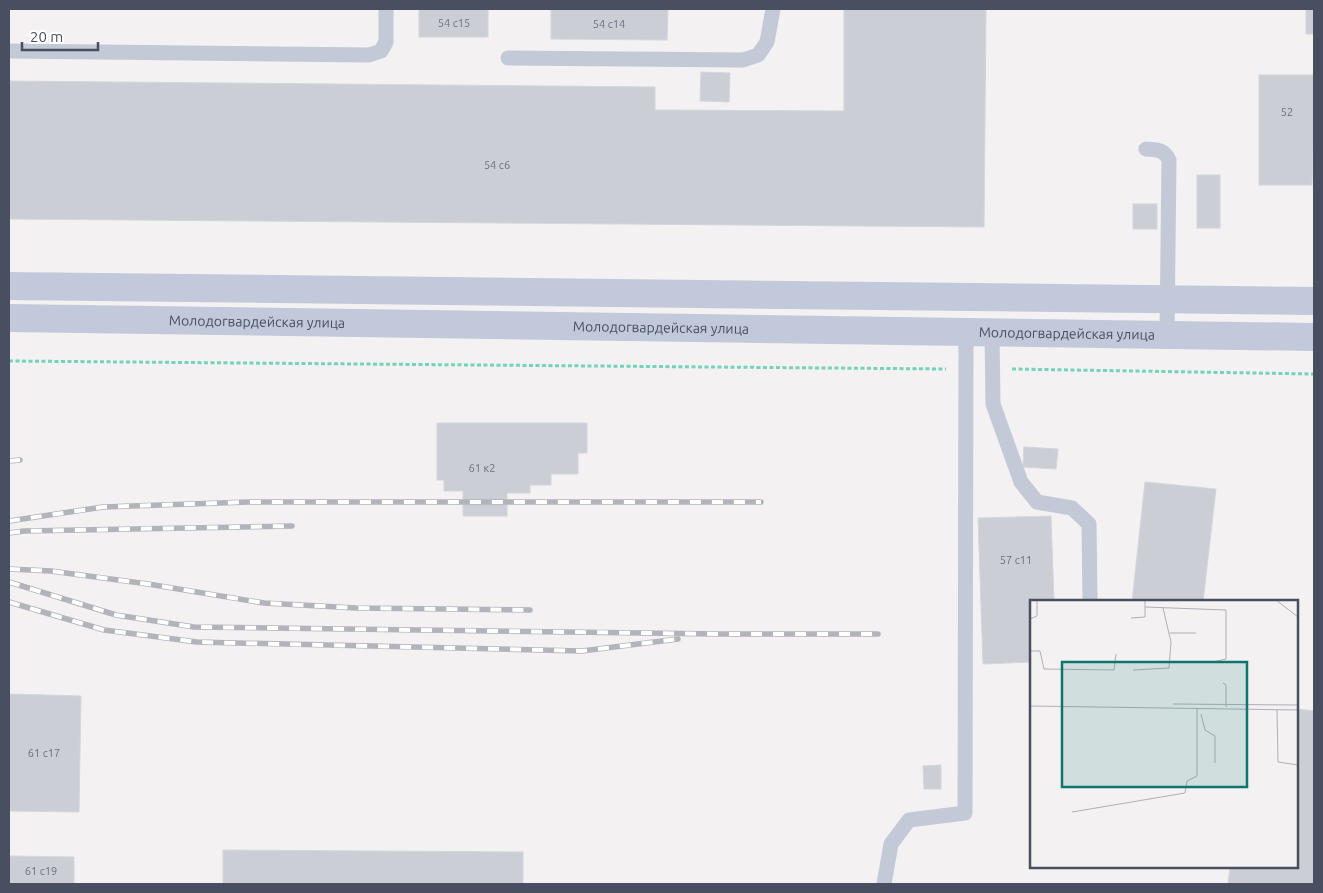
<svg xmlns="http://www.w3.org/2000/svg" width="1323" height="893" viewBox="0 0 1323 893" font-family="Ubuntu,sans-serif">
<rect width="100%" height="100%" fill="#f3f1f1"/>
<!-- building -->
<g fill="#ccced6" stroke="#d4d5dd">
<rect x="419" y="9" width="69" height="28"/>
<path d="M551 9H668L667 40 551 39Z"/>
<path d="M844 9H986L984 227 9 219V81L655 87V110L844 111Z"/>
<rect x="1306" y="9" width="8" height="25"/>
<path d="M701 72 730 73 729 102 700 101Z"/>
<path d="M1259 75H1314V149H1313L1312 185H1259Z"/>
<rect x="1197" y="175" width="23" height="53"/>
<rect x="1133" y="204" width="24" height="25"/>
<path d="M437 423H587V453H578V474H551V485H530V493H507V516H463V491H444V480H437Z"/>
<path d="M1024 447 1058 449 1056 469 1023 467Z"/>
<path d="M1145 482 1216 489 1203 602H1132Z"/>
<path d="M1051 516 1054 602H1032V662L983 664 978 518Z"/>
<path d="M9 694 81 696 79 812 9 811Z"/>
<path d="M1297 709 1314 711V884H1228L1230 867H1297Z"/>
<path d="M941 765V789H924L923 766Z"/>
<path d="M223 850 523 852V884H223Z"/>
<path d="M9 856 74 857V884H9Z"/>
</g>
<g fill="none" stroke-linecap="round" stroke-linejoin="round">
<!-- path -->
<g stroke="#72d4b9" stroke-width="3" stroke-dasharray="4 2.5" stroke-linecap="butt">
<path d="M9 361 946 369"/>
<path d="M1012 369 1314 374"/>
</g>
<!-- service -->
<g stroke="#c3c9d6" stroke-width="15">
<path d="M9 51 369 55 381 51 386 42V9"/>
<path d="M508 58 743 60 758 55 767 42 773 9"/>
<path d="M1146 149C1157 150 1164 149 1169 160L1167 335"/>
<path d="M992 333 993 404 1021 482 1037 502 1072 508 1089 524 1090 602"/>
<path d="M884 884 891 844 909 820 965 813 966 332"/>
</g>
<!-- secondary -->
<g stroke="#c2c9db" stroke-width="28">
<path d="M9 286 1314 301"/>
<path id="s1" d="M9 318 1314 337"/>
</g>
<!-- rail casing -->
<g stroke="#b2b4bb" stroke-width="5.5">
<g id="rail">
<path d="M9 461 20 460"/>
<path d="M9 521 103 507 249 502H761"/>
<path d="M9 533 24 531 292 526"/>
<path d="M9 569 51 571 148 584 264 603 356 608 530 610"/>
<path d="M9 582 116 615 194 627 720 634H878"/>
<path d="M9 602 104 630 197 642 582 651 678 639"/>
</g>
</g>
<!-- rail -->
<use href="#rail" stroke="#fff" stroke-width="4" stroke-dasharray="11" stroke-linecap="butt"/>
</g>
<g text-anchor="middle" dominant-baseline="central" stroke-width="4.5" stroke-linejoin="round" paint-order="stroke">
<!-- number labels -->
<g font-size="11" fill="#686f7e">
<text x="454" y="23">54 с15</text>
<text x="609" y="24">54 с14</text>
<text x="1287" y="112">52</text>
<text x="497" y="165">54 с6</text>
<text x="482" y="468">61 к2</text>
<text x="1016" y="560">57 с11</text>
<text x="44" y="753">61 с17</text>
<text x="41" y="871">61 с19</text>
</g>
<!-- street labels -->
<g font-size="14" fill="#474f60" stroke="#fff">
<text stroke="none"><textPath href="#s1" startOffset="248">Молодогвардейская улица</textPath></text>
<text stroke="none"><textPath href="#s1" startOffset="652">Молодогвардейская улица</textPath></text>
<text stroke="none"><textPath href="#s1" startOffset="1058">Молодогвардейская улица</textPath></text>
</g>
</g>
<!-- overview -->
<g transform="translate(1030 600)">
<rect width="268" height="268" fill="#f3f1f1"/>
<path fill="none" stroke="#aeb0b7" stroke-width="1" d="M115 0V7L196 10V59L183 62M246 0 268 17M101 18 115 17V7M0 19 7 16V0M140 33H166M0 51H10L14 69 84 70 86 54M103 70 139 68 141 42 133 8M193 83 196 85V107M143 104 268 105M0 106 268 110M247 110 248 162 268 165M171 114 175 130 185 136V163M42 212 155 193 157 181 167 176V109"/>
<path fill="#0f766e" fill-opacity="0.15" stroke="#0f766e" stroke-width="2.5" d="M32 62H217V187H32Z"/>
<rect width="268" height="268" fill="none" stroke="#474f60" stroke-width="2.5"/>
</g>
<!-- border -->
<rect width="1323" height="893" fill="none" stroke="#474f60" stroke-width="20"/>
<!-- scale -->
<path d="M22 42v8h76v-8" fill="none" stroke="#474f60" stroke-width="2.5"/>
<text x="30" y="42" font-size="15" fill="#474f60" stroke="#ffffff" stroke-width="4" paint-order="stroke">20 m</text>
</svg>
